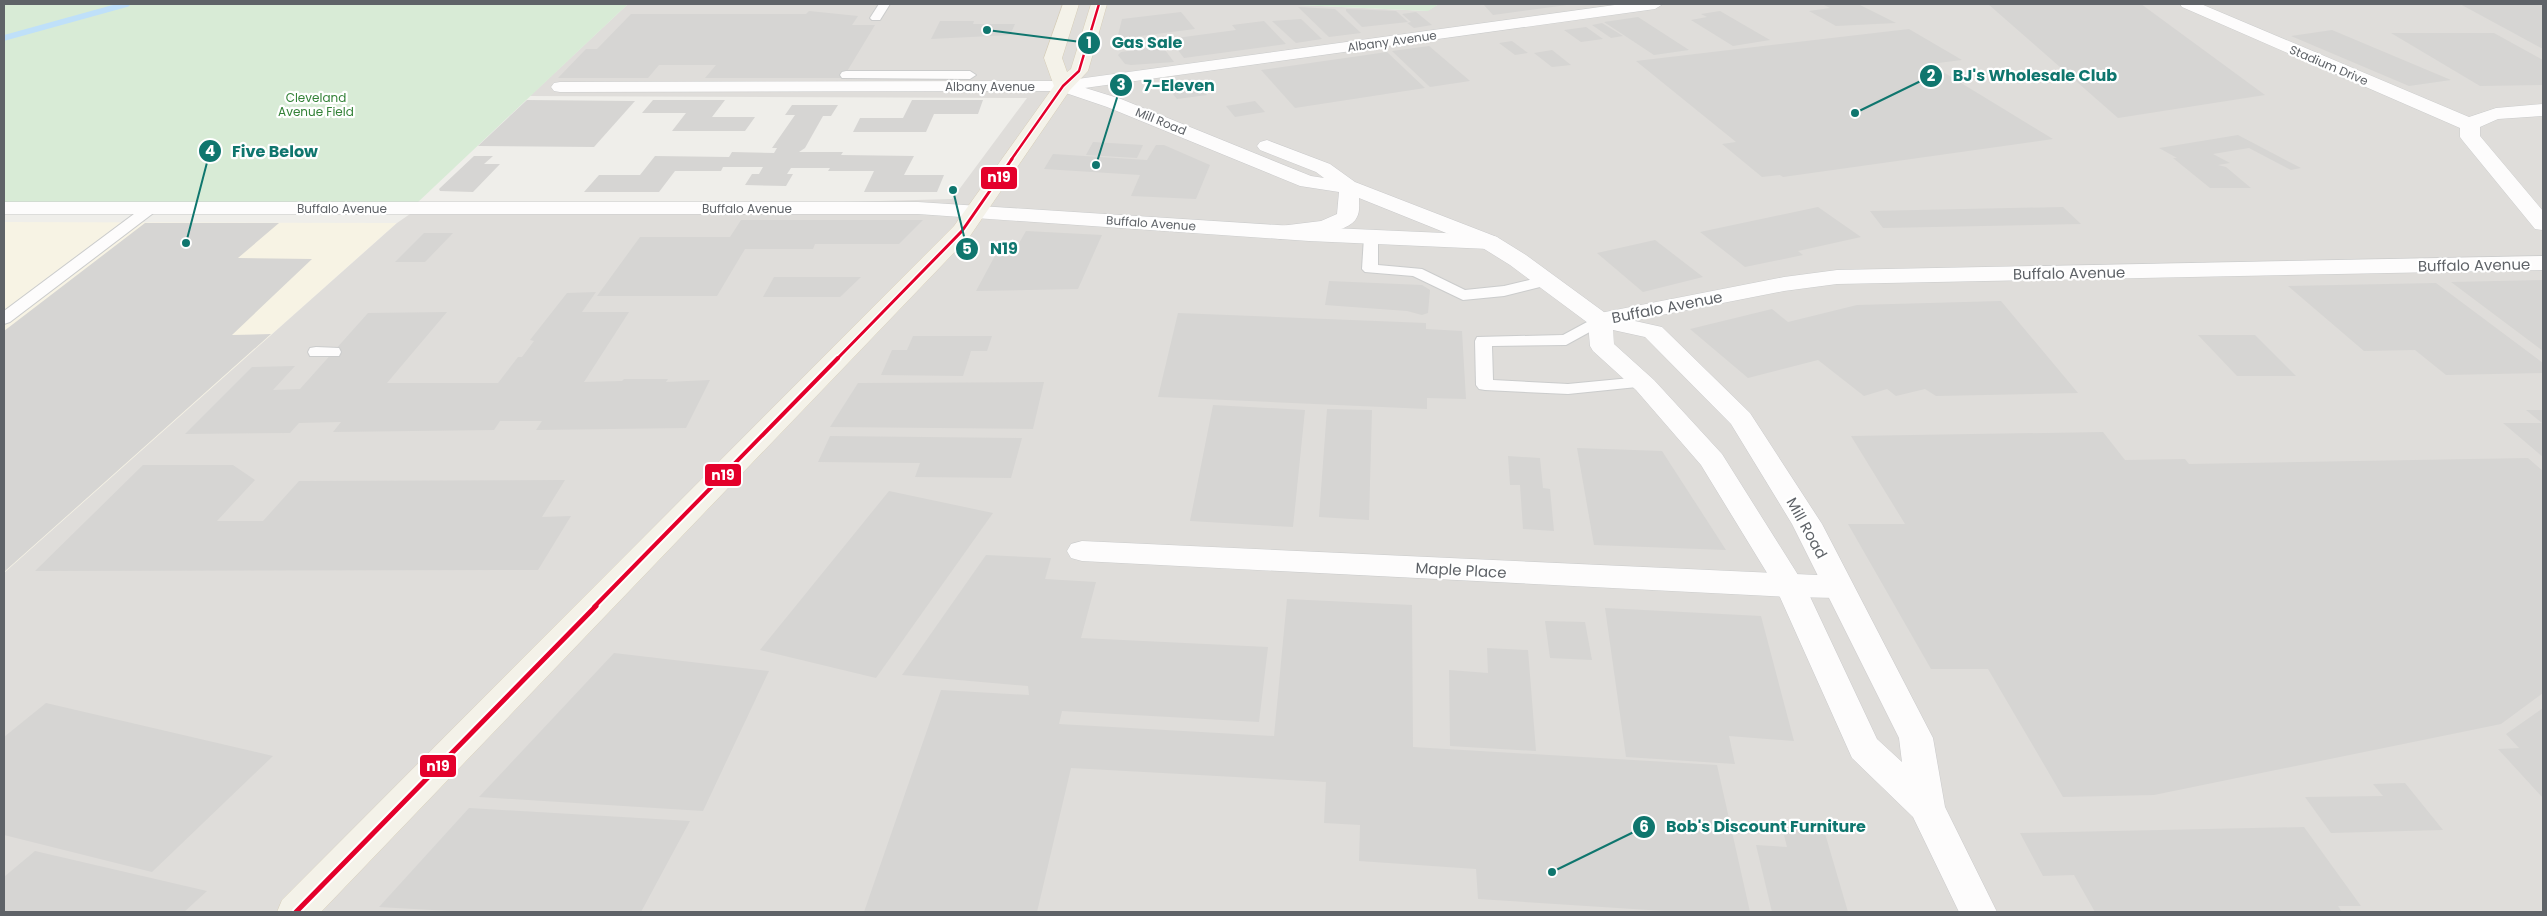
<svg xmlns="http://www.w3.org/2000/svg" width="2547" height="916" viewBox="0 0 2547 916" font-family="Poppins,sans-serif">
<rect width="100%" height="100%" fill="#efeeea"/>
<!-- commercial -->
<path fill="#f7f3e4" d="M4 222 397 223 4 573Z"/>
<!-- industrial -->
<path fill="#dfddda" d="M628 4H1277L1427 11 1439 4H2543V912H4V573L397 223 410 214 952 199 1027 98 530 96Z"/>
<!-- green -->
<g fill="#d8ebd6">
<path d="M4 4H628L417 203H4Z"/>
<path d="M1277 4H1439L1428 11Z"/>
</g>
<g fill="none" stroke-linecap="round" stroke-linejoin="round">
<!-- stream -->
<path stroke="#bfe0f9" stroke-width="5.5" d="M4 38 127 4"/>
</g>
<!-- building -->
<g fill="#d6d5d3">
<path d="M1483 4H1567V5L1493 15Z"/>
<path d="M1822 4H1858L1896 23 1836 26 1809 11 1830 8Z"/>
<path d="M1988 4H2141L2265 95 2118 118Z"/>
<path d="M2460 4H2543V49Z"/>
<path d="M1298 7 1335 9 1361 33 1329 37Z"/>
<path d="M1346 9 1396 11 1408 22 1362 27 1346 11Z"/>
<path d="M809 11 858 16 852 25H875L843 78H705L716 65H659L648 78H558L586 49H597L631 14H806Z"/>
<path d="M1720 11 1770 40 1733 46 1691 20 1707 17 1701 14Z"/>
<path d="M1181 12 1195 29 1117 39 1122 19Z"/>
<path d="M1416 12 1432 25 1414 28 1407 23 1411 22 1402 14Z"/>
<path d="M1638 17 1689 50 1654 55 1604 22Z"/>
<path d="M1301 19 1322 39 1296 43 1272 21Z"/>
<path d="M940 21H974L973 24H1015L1010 35 931 39Z"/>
<path d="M1264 21 1286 44 1184 58 1169 39 1236 30 1232 25Z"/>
<path d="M1602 23 1623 36 1611 38 1592 25Z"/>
<path d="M1586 27 1603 39 1581 42 1564 30Z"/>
<path d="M1909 29 1962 60 1930 64 2053 139 1783 177 1780 175 1762 177 1722 144 1736 142 1636 61Z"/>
<path d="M2332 30 2451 80 2409 86 2291 36Z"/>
<path d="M2391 33H2494L2543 60V85L2480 86Z"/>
<path d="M1512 41 1528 53 1515 55 1499 43Z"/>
<path d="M1162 46 1174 62 1131 65 1125 64 1118 55 1121 52Z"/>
<path d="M1429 46 1470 81 1430 87 1392 51Z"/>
<path d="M1552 50 1571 65 1552 67 1534 53Z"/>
<path d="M1387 52 1425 88 1295 108 1261 70Z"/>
<path d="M1194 79 1207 95 1177 99 1164 83Z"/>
<path d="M527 100 635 101 594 147 478 146Z"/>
<path d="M653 100H725L712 117H755L745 131H672L686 113H642Z"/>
<path d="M912 100H983L978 114H934L926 132H853L860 118H903Z"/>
<path d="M1255 101 1265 112 1235 117 1226 106Z"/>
<path d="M792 105H838L831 116H823L805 148 799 152H843L841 155 914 156 904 175H944L937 192H864L874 171H828L830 168H791L787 174H793L786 186 745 185 752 174H759L763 167H723L721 171H675L659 192H584L599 175H640L655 156 729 157 732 152 774 153 777 148H772L795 115H785Z"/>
<path d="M2238 135 2301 168 2291 170 2249 148 2213 154 2230 163 2218 165 2226 167 2251 188H2210L2173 158H2177L2159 148Z"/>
<path d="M1093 142 1143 145 1137 158 1086 155Z"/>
<path d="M1156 145H1164L1210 165 1196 199 1131 196 1140 175 1044 169 1053 154 1147 160Z"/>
<path d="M474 156H493L484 164H500L473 192 440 191 439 189Z"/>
<path d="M1818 207 1861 237 1798 251 1803 255 1745 267 1700 232Z"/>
<path d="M2063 207 2081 224 1883 228 1870 211Z"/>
<path d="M741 220H923L899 244H815L813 249H745L717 296H597L640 237H730Z"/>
<path d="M145 223H279L238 258 312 259 232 335 271 334 4 572V331Z"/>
<path d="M1026 231 1102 235 1078 289 976 291 997 252H1014Z"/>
<path d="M424 233H453L425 262H395Z"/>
<path d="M1655 240 1703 277 1643 292 1597 253Z"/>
<path d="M774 277H861L840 297H763Z"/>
<path d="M2543 280V351L2451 282Z"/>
<path d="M1329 281 1422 285 1430 290 1428 313 1422 315 1407 311 1325 305Z"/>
<path d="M2436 283 2543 363V373L2446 375 2415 350 2364 351 2288 286Z"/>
<path d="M596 292 582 312H629L584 382 622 381 624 379H668L666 382 710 380 686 428 536 430 542 421H500L494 430 333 432 341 422 299 423 290 433 185 434 252 367 295 366 273 390 300 389 368 313 447 312 387 383H498L518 357H522L534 341 530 340 567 293Z"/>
<path d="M2001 301 2078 393 1936 396 1925 389 1896 396 1887 389 1864 396 1818 360 1748 378 1690 329 1772 309 1788 322 1857 305Z"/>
<path d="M1178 313 1426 323V329L1462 331 1466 399 1427 398V409L1158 397Z"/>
<path d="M2198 335H2255L2296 376H2237Z"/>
<path d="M913 336H992L987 351H971L963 376 881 375 892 350H907Z"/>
<path d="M1044 382 1033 429 830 427 858 383Z"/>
<path d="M1213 405 1305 410 1293 527 1190 521Z"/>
<path d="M1327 409 1372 410 1369 520 1319 517Z"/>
<path d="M2526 410H2543V457L2503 423H2542Z"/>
<path d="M2103 432 2125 460 2185 459 2189 464 2528 458 2543 471V693L2501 724 2154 795 2063 797 1988 669H1931L1848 524H1905L1851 436Z"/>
<path d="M830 436 1022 438 1011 478 915 477 920 463 818 462Z"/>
<path d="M1577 448 1662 451 1726 550 1594 545Z"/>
<path d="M1508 456 1540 458 1543 488 1550 489 1554 531 1523 529 1520 485H1510Z"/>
<path d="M143 465H233L255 480 217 521H263L299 481 565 480 542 517 571 516 538 570 35 571Z"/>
<path d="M889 491 993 513 876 678 760 650Z"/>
<path d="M986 555 1051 558 1045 579 1096 582 1081 638 1268 647 1259 722 1062 711 1059 724 1274 736 1287 599 1412 605 1413 747 1717 765 1750 912H1680L1478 899 1476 869 1359 861 1360 825 1324 823 1326 782 1071 768 1037 912H864L941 690 1029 695 1028 686 902 675Z"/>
<path d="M1605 608 1761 616 1794 741 1729 736 1735 764 1626 757Z"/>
<path d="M1545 621 1585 622 1592 660 1550 658Z"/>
<path d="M1487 648 1528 650 1536 751 1450 746 1449 670 1488 673Z"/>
<path d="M614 653 769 671 703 811 479 797Z"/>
<path d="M46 703 273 756 152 872 4 835V737Z"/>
<path d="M2543 708V798L2498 749 2519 748 2506 734Z"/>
<path d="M2405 783 2443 830 2331 833 2305 797 2383 796 2373 784Z"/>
<path d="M469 808 690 821 641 912H467L379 907Z"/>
<path d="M1782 827 1824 830 1848 912H1772L1756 845 1787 847Z"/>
<path d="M2304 827 2361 906H2338L2342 912H2095L2074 875 2043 876 2020 833Z"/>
<path d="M35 851 207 891 184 912H4V877Z"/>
</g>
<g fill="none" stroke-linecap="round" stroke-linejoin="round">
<!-- lane casing -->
<g stroke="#cbcccc" stroke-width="2">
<g id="lane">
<path d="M879 4H890L880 20H872L870 18Z"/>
<path d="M846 71H970L976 75 970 79 842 78 840 75 842 72Z"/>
<path d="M151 204 156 205 158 208 156 211 10 322 4 324V311L146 205Z"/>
<path d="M1371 233 1378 237V265L1422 269 1465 290 1504 286 1546 276 1554 281 1552 284 1504 296 1463 300 1413 276 1365 272 1362 269 1364 237Z"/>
<path d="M1600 315 1608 320 1606 323 1566 345 1492 346 1493 380 1568 384 1641 377 1647 378 1650 382 1647 386 1568 394 1485 390 1479 389 1476 385 1475 341 1477 337 1563 335Z"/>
<path d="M316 347 339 348 341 352 339 356H310L308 352 310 348Z"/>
</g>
</g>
<!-- street casing -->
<g stroke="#cbcccc" stroke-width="1">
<g id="street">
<path d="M1622 4H1663L1655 9 1063 91 560 92 554 91 551 87 554 83 560 82 1063 81Z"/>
<path d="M2180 4H2201L2469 117 2496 108 2543 104V116L2498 119 2480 127V136L2543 211V230L2535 229 2463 141 2460 137V128L2182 7Z"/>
<path d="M4 202H918L1309 227 1489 235 1497 237 1500 242 1497 247 1489 249 1309 241 918 214H4Z"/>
<path d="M2543 256V270L1837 284 1784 291 1600 327 1591 325 1588 320 1591 315 1600 313 1784 277 1837 270Z"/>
<path d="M1082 541 1839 576 1850 580 1854 587 1850 594 1839 598 1790 597 1082 561 1071 558 1067 551 1071 544Z"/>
</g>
</g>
<!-- secondary casing -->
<g stroke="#cacacb" stroke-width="1">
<path id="secondary" d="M1063 81 1121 99 1311 176 1324 178 1316 172 1260 150 1257 146 1260 142 1267 140 1330 164 1355 182 1497 237 1526 255 1608 315 1662 327 1750 413 1822 524 1933 738 1945 807 1997 912H1959L1913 817 1852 758 1775 586 1701 465 1636 390 1593 351 1590 346 1588 323 1510 265 1481 247 1359 198C1359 204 1360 212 1357 217 1350 235 1296 237 1280 239L1272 237 1269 232 1272 227 1321 221 1337 214 1339 192 1300 186 1107 107 1057 90 1054 86 1057 82ZM1613 330 1645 337 1731 424 1792 524 1899 738 1902 762 1877 739 1805 586 1722 454 1654 380 1614 344Z"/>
</g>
<!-- primary casing -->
<g stroke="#d7ceb8" stroke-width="1">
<path id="primary" d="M1063 4H1079L1062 58 1067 72 1071 69 1091 4H1107L1088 71 1070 90 970 236 321 912H277L282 900 954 226 1054 86 1044 58Z"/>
</g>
<!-- lane -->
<use href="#lane" fill="#fdfcfc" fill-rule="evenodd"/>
<!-- street -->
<use href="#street" fill="#fdfcfc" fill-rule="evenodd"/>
<!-- secondary -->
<use href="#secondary" fill="#fdfcfc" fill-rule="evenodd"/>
<!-- primary -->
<use href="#primary" fill="#f4f2e9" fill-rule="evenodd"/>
<!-- bus-1-far3 casing -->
<g stroke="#fff" stroke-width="5">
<path id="bus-1-far3" d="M1011 160 1063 86 1079 71 1099 4"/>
</g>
<!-- bus-1-far2 casing -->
<g stroke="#fff" stroke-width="6">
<path id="bus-1-far2" d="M837 359 962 231 1012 159"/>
</g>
<!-- bus-1-far1 casing -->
<g stroke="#fff" stroke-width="8">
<path id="bus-1-far1" d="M594 607 838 358"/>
</g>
<!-- bus-1 casing -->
<g stroke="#fff" stroke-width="9">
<path id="bus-1" d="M296 912 596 606"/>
</g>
<!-- bus-1-far3 -->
<use href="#bus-1-far3" stroke="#e4002b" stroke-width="2.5"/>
<!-- bus-1-far2 -->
<use href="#bus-1-far2" stroke="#e4002b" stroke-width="3"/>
<!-- bus-1-far1 -->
<use href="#bus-1-far1" stroke="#e4002b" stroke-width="4"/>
<!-- bus-1 -->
<use href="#bus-1" stroke="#e4002b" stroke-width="5"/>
</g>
<g text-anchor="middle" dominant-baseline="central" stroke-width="4.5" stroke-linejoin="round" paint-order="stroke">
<!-- far-street labels -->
<g font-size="12" fill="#5f6368" stroke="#fff">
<text transform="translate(1392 41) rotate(-8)">Albany Avenue</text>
<text transform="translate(2329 65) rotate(23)">Stadium Drive</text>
<text x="990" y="86">Albany Avenue</text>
<text transform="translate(1161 121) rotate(22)">Mill Road</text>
<text x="342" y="208">Buffalo Avenue</text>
<text x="747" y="208">Buffalo Avenue</text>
<text transform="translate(1151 223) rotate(4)">Buffalo Avenue</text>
</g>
<!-- far-park labels -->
<g font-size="12" fill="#348238" stroke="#fff">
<text x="316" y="97">Cleveland<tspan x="316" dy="14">Avenue Field</tspan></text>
</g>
<!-- street labels -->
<g font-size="15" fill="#5f6368" stroke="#fff">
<text transform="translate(2474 265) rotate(-1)">Buffalo Avenue</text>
<text transform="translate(2069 273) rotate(-1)">Buffalo Avenue</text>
<text transform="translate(1667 307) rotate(-11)">Buffalo Avenue</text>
<text transform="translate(1807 528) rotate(61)">Mill Road</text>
<text transform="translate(1461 570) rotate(3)">Maple Place</text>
</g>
</g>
<!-- callouts -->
<path fill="none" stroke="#0f766e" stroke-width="2" d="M987 30L1089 43M1855 113L1931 76M1096 165L1121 85M186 243L210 151M953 190L967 249M1552 872L1644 827"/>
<g fill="#0f766e" stroke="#fff" stroke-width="2">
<circle cx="987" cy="30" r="5"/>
<circle cx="1855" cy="113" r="5"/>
<circle cx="1096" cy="165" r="5"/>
<circle cx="186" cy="243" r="5"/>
<circle cx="953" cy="190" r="5"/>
<circle cx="1552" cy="872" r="5"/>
<circle cx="1089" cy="43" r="12"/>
<circle cx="1931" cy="76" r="12"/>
<circle cx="1121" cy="85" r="12"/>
<circle cx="210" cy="151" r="12"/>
<circle cx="967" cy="249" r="12"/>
<circle cx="1644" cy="827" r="12"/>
</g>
<g font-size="15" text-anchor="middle" font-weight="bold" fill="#fff">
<text x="1089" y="48">1</text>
<text x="1931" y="81">2</text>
<text x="1121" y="90">3</text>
<text x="210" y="156">4</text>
<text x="967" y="254">5</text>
<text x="1644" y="832">6</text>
</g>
<g font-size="16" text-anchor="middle" font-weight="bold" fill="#0f766e" stroke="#fff" stroke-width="4.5" stroke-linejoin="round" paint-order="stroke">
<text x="1147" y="48">Gas Sale</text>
<text x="2035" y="81">BJ's Wholesale Club</text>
<text x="1179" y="91">7-Eleven</text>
<text x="275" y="157">Five Below</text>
<text x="1004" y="254">N19</text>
<text x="1766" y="832">Bob's Discount Furniture</text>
</g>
<g stroke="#fff" stroke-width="2">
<rect x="980" y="166" width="38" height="24" rx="5" fill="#e4002b"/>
<rect x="704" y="463" width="38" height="24" rx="5" fill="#e4002b"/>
<rect x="419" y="754" width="38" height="24" rx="5" fill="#e4002b"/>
</g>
<g font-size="14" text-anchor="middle" font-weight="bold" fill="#fff">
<text x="999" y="182">n19</text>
<text x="723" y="480">n19</text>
<text x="438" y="771">n19</text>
</g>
<!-- border -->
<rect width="2547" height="916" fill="none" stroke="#5f6368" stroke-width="10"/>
</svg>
